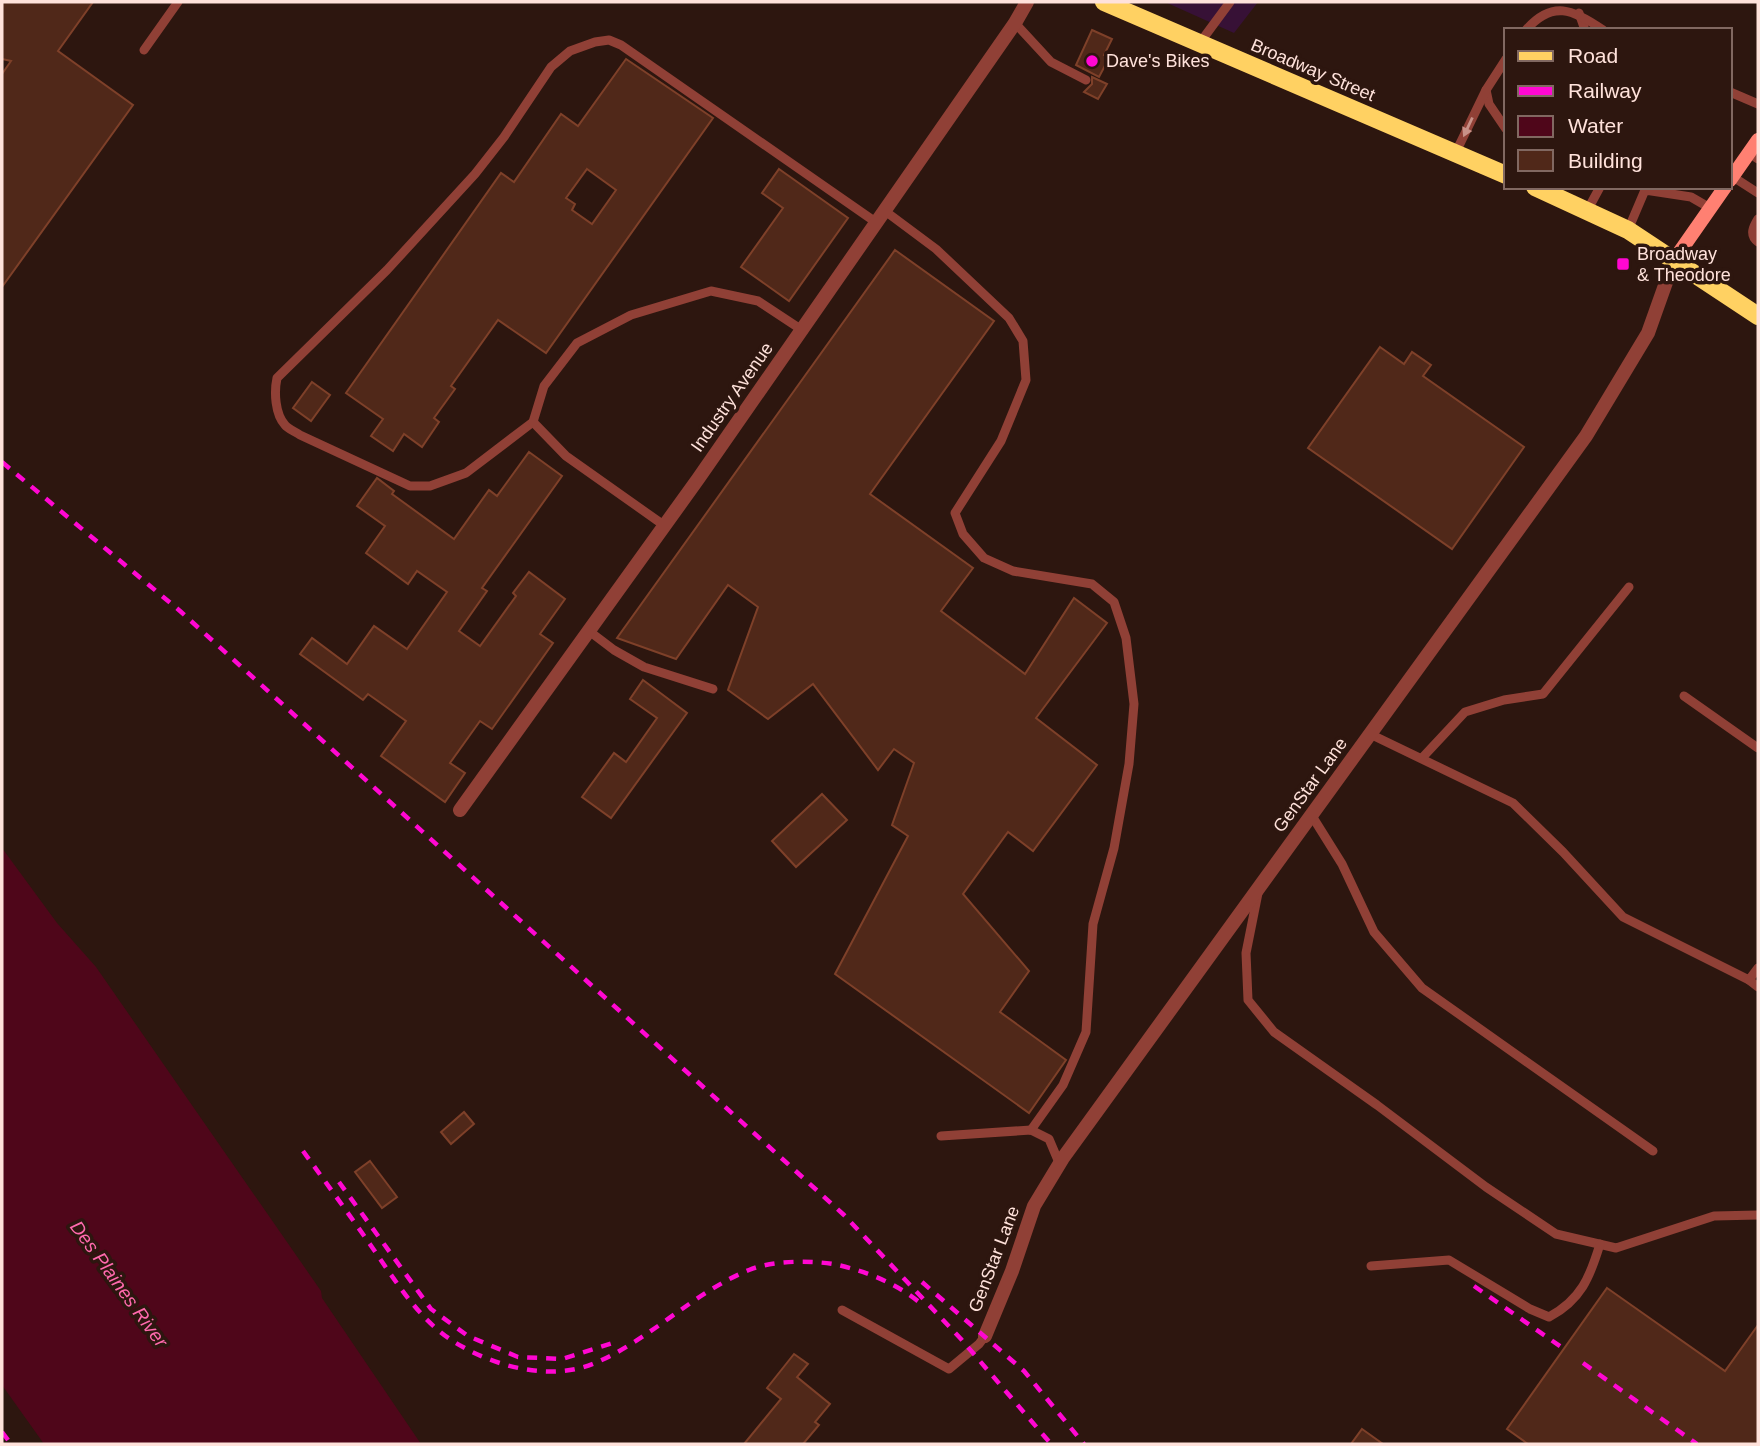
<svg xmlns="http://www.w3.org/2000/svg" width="1760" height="1446" viewBox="0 0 1760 1446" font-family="Helvetica,sans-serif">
<rect width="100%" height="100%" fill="#2d160f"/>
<!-- green -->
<path fill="#371136" d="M1165 2H1258L1234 33Z"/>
<!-- water -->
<path fill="#4f061a" d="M2 848 57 923 96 967 321 1291 322 1298 421 1444H44L2 1385Z"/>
<!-- building -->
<g fill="#502819" stroke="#7e4029" stroke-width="2" fill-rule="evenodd">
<path d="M2 2H93L58 51 133 105 2 287V74L11 61 2 59Z"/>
<path d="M1092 30 1112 39 1104 55 1109 58 1099 77 1076 65Z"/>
<path d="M626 59 713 118 546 353 498 320 451 386 455 389 434 418 439 422 422 447 404 434 393 451 371 436 383 419 346 393 501 173 514 182 561 114 578 126ZM587 169 616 190 592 224 572 210 575 204 566 198Z"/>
<path d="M1092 77 1107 84 1098 99 1084 92 1092 84Z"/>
<path d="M779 169 848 218 789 301 741 267 783 208 762 193Z"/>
<path d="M895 250 994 321 870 494 973 568 941 611 1025 674 1074 598 1107 623 1036 718 1097 765 1033 851 1008 832 963 894 1029 971 1000 1012 1066 1060 1029 1113 835 974 908 836 892 825 914 763 894 749 878 770 813 684 768 719 728 690 758 607 728 585 676 659 617 638Z"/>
<path d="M1380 347 1404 364 1412 352 1431 365 1423 376 1524 447 1452 549 1308 448Z"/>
<path d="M312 382 330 395 311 421 293 408Z"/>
<path d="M529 452 562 476 482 588 487 591 459 631 480 646 516 596 513 593 529 572 565 599 540 634 553 643 492 729 480 721 450 763 465 773 445 802 381 756 406 721 368 694 363 700 300 654 312 638 347 664 374 626 407 649 447 592 417 571 408 584 366 553 385 526 357 506 377 478 394 491 392 494 454 539 489 490 497 496Z"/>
<path d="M643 680 687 713 611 818 582 797 614 753 626 762 657 718 630 699Z"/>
<path d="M822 794 847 820 796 867 772 841Z"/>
<path d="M464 1112 474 1124 451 1144 441 1132Z"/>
<path d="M370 1161 397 1197 382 1208 355 1172Z"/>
<path d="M1607 1288 1725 1371 1758 1325V1444H1528L1507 1429Z"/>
<path d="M794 1354 808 1364 797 1377 830 1404 815 1422 819 1425 803 1444H744L781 1399 767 1388Z"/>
<path d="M1362 1429 1383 1444H1351Z"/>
</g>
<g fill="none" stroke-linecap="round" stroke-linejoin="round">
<!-- service -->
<g stroke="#904036" stroke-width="9">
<path d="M1579 13 1585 30"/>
<path d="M1015 23 1051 62 1086 80"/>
<path d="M1526 30C1552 0 1573 9 1603 30"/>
<path d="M1199 44 1230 2"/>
<path d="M144 50 178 2"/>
<path d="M1486 90 1489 104 1506 129"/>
<path d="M1730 92 1758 104"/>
<path d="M1749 153 1758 159"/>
<path d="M1455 154 1486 90 1506 59"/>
<path d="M1730 175 1758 193"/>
<path d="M885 211 936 249 1009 318 1023 341 1026 380 1001 441 955 513 963 534 984 558 1013 571 1092 584 1114 602 1126 638 1134 704 1129 764 1114 848 1093 924 1086 1032 1063 1085 1031 1130"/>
<path d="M1587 211 1600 187"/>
<path d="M1758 219C1753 227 1749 235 1758 242"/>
<path d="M1628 230 1645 190 1691 197 1710 208"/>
<path d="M533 422 466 473 430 486H410L300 435C296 432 288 429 285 425 275 414 274 392 277 378L387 270 475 174 504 137 551 67 570 51 595 42 609 40 621 45 877 223"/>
<path d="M665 526 566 456 533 422 544 386 577 343 631 315 711 291 758 301 802 330"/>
<path d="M589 631 614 650 644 667 713 689"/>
<path d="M1684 696 1758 748"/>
<path d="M1370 734 1513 803 1563 852 1623 917 1749 980 1758 968"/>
<path d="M1422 758 1465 712 1504 700 1543 694 1629 587"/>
<path d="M1312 816 1342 864 1374 932 1422 988 1653 1151"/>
<path d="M1258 893 1246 953 1248 1000 1274 1032 1377 1105 1486 1187 1556 1234 1616 1248 1714 1216 1758 1215"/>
<path d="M1749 980 1758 987"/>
<path d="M941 1136 1031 1130 1049 1139 1060 1165"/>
<path d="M1371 1266 1449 1260 1530 1309 1549 1317C1581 1300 1590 1277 1600 1244"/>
<path d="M842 1310 949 1369 979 1344 985 1336"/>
</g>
<!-- minor -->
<g stroke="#904036" stroke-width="14">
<path d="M460 810 698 479 1015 23 1027 2"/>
<path d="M985 1336 1012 1271 1034 1206 1063 1158 1586 436 1648 333 1674 260"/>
</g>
<!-- secondary -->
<g stroke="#ff8072" stroke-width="14">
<path d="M1730 180 1758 140"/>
<path d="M1674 260 1725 187"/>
</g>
<!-- primary -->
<g stroke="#ffd162" stroke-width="18">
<path d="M1104 2 1506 175"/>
<path d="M1535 187 1628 230 1758 316"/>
</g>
<!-- rail -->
<g stroke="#ff07d2" stroke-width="4.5" stroke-dasharray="10 9" stroke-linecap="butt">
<path d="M2 462 180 611 844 1215 961 1339 1051 1444"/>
<path d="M303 1151C327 1184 351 1217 374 1250 399 1286 423 1326 463 1347 500 1368 554 1381 595 1363 650 1340 694 1292 749 1270 773 1260 814 1260 838 1265 868 1272 895 1283 919 1302"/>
<path d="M339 1182 431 1309 468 1336 518 1357 562 1359 619 1341"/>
<path d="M922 1282 1024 1371 1084 1444"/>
<path d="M1474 1286 1564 1349"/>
<path d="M1583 1363 1697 1444"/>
<path d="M2 1432 11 1444"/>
</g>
</g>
<!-- one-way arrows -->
<defs><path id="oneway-solid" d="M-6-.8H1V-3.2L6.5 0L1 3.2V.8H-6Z" transform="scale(1.75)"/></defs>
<use fill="#c89188" href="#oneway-solid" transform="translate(1468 127) rotate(115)"/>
<!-- markers -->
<g fill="#ff07d2" stroke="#2d160f" stroke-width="2.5">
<circle cx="1092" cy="61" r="7"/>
<rect x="1616" y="257" width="14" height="14" rx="3.5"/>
</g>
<g text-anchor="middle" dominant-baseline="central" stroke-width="7" stroke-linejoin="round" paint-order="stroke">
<!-- poi labels -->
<g font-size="18" fill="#ffe2db" stroke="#2d160f" text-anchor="start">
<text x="1106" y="61">Dave's Bikes</text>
<text x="1637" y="254">Broadway<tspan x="1637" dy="21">&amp; Theodore</tspan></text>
</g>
<!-- street labels -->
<g font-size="18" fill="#ffe2db" stroke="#2d160f">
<text transform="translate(1313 70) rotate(23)">Broadway Street</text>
<text transform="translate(732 397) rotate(-55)">Industry Avenue</text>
<text transform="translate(1310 785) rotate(-54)">GenStar Lane</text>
<text transform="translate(994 1259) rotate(-69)">GenStar Lane</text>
</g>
<!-- water labels -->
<g font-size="19" font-style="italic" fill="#ff69ad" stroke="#2d160f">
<text transform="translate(119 1284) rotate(54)">Des Plaines River</text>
</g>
</g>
<!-- border -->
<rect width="1760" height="1446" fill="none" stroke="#ffe2db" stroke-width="7"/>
<!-- legend -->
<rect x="1504" y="28" width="228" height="161" fill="#2d160f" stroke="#816861" stroke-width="2"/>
<rect x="1518" y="51" width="35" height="10" fill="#ffd162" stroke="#816861" stroke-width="2"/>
<text x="1568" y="63" font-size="21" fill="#ffe2db">Road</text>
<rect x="1518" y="86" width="35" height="10" fill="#ff07d2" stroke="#816861" stroke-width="2"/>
<text x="1568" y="98" font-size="21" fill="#ffe2db">Railway</text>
<rect x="1518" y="116" width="35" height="21" fill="#4f061a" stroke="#816861" stroke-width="2"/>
<text x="1568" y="133" font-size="21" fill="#ffe2db">Water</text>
<rect x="1518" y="150" width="35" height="21" fill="#502819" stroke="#816861" stroke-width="2"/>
<text x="1568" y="168" font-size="21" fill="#ffe2db">Building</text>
</svg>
